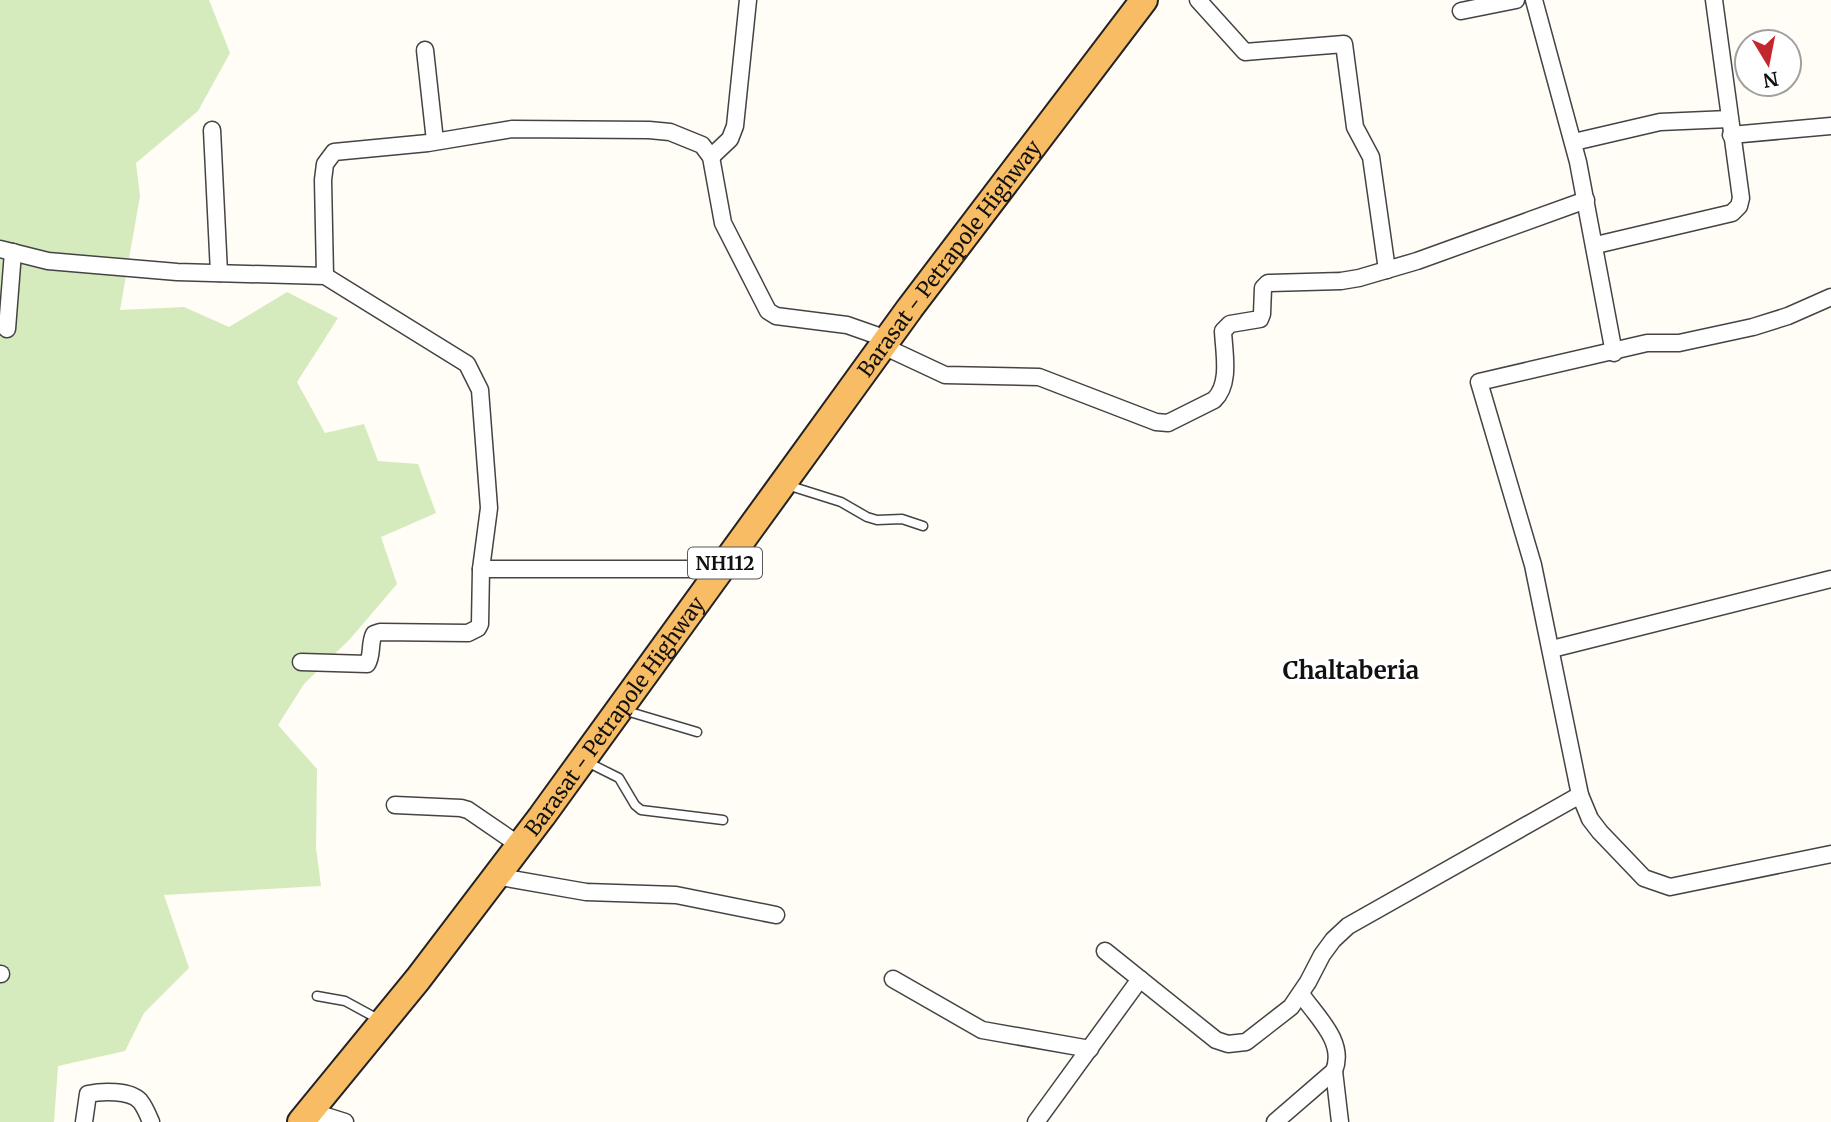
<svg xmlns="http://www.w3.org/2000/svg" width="1831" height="1122" viewBox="0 0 1831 1122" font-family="Merriweather,serif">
<rect width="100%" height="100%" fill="#fffdf5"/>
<!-- green -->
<path fill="#d5ebbd" d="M0 0H209L230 53 198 111 136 163 140 196 120 310 184 307 229 327 287 292 338 318 297 382 325 433 364 424 378 461 418 464 436 513 381 537 397 584 350 639 304 684 278 725 317 769 316 848 321 886 164 895 189 968 144 1013 125 1051 58 1066 54 1122H0Z"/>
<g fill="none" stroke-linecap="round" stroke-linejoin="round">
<!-- service casing -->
<g stroke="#444" stroke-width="11">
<g id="service">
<path d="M787 485 841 502 867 517 877 520 902 519 923 526"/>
<path d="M623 710 697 732"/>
<path d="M587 762 619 778 635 805 641 810 723 820"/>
<path d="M317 996 345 1001 380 1020"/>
</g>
</g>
<!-- minor casing -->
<g stroke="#444" stroke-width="19">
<g id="minor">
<path d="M1198 0 1245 52 1344 44 1355 127 1371 157 1387 270"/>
<path d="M1534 0 1578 162 1614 353"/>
<path d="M1461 11 1516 0"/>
<path d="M425 50 435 141"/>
<path d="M212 130 219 273"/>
<path d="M1731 135 1831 126"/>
<path d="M1574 142 1660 122 1729 119"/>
<path d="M711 157 730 139 735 126 748 0"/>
<path d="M1596 245 1732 213 1739 206 1741 198 1714 0"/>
<path d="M0 249 48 261 177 272 325 276 467 364 480 390 489 508 481 569H722"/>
<path d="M325 276 323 180 325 164 334 152 428 143 512 129 649 130 670 132 702 145 711 157 723 223 768 311 776 316 847 325 887 339"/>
<path d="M1831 297 1788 316 1753 327 1679 343H1647L1479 382 1533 565 1580 795 1590 819 1600 832 1644 878 1670 887 1831 854"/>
<path d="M7 329 13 252"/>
<path d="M883 346 945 375 1039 377 1156 422 1168 423 1214 400C1231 384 1224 353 1223 331L1230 324 1260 319 1262 314 1263 288 1268 283 1341 281 1359 278 1417 261 1586 200"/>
<path d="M1552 649 1831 579"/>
<path d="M301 662 367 664C373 655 369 644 374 634L380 632 468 633 478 628 480 624 481 569"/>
<path d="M395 805 461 808 468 810 519 845"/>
<path d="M495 876 586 892 676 895 776 915"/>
<path d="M1105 951 1216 1040 1228 1044 1246 1042 1291 1007 1308 982 1322 955 1333 940 1348 926 1580 795"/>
<path d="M0 974H1"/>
<path d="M893 979 982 1030 1090 1049"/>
<path d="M1334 1071 1340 1122"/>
<path d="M310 1111 345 1122"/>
<path d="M84 1122 88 1094C102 1091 130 1090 140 1101 145 1107 148 1115 151 1122"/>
<path d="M1036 1122 1140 979"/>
<path d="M1275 1122 1334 1071C1346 1042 1316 1016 1301 994"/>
</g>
</g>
<!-- trunk casing -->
<g stroke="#222" stroke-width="30">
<g id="trunk">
<path id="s1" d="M301 1122 418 979 542 816 910 308 1144 0"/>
</g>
</g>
<!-- service -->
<use href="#service" stroke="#fff" stroke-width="8"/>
<!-- minor -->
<use href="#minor" stroke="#fff" stroke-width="16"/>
<!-- trunk -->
<use href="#trunk" stroke="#f7bc64" stroke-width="26"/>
</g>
<g text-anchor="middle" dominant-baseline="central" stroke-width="7" stroke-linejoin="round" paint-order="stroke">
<!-- shield labels -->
<rect fill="#fff" stroke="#585858" stroke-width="2" x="688" y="547.5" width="74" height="31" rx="5"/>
<g font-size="19" font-weight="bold" fill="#111">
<text x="725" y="563">NH112</text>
</g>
<!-- street labels -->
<g font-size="21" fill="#111" stroke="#fff">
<text stroke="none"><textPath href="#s1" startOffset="1080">Barasat - Petrapole Highway</textPath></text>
<text stroke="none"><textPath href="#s1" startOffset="513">Barasat - Petrapole Highway</textPath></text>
</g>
<!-- quarter labels -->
<g font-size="24" font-weight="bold" fill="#111" stroke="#fff">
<text x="1351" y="670">Chaltaberia</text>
</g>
</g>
<!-- north arrow -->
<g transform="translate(1768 63) rotate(170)"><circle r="33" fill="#ffffff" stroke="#a0a0a0" stroke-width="2"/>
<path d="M0-5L12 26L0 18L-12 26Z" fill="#c4262e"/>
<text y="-10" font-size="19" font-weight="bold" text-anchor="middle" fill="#111111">N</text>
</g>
</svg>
